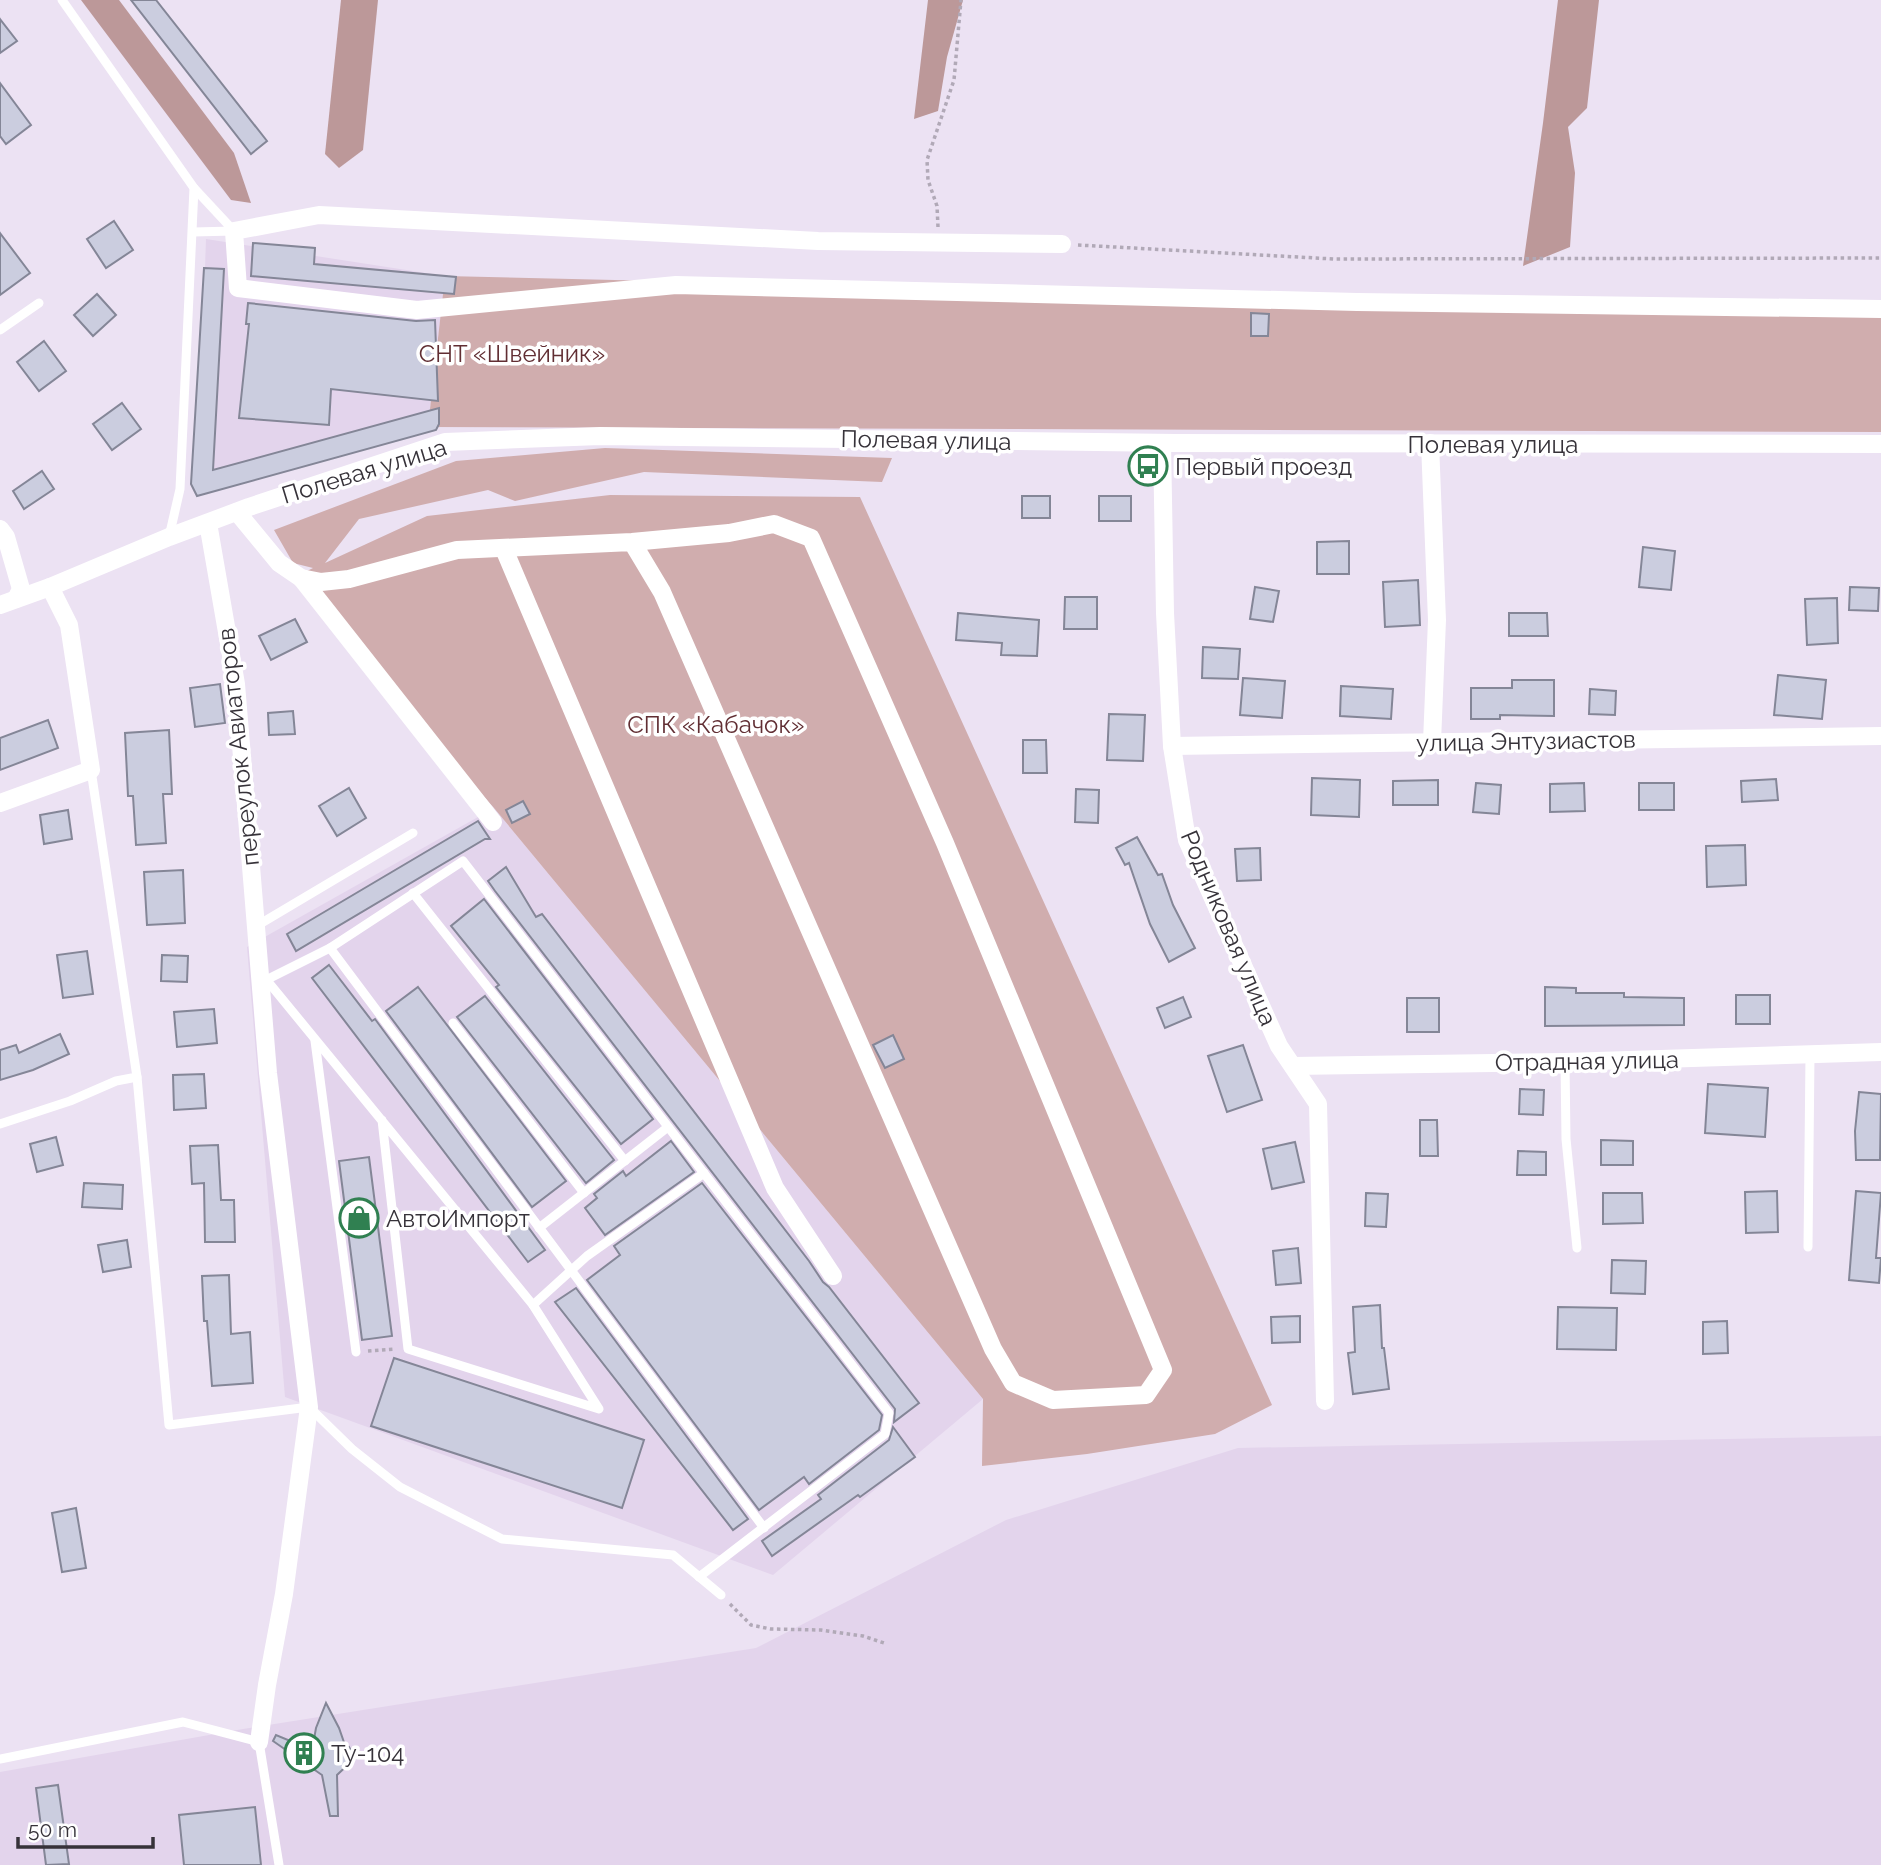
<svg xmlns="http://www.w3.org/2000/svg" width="1881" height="1865" viewBox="0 0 1881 1865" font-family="Raleway,sans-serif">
<rect width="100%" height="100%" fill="#ece2f3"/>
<!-- built -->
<g fill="#e3d4ec">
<path d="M206 239 445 276 428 427 197 496Z"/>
<path d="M494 808 983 1399 773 1575 285 1397 247 947Z"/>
<path d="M1881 1436V1865H0V1772L243 1729 756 1648 1006 1520 1238 1448Z"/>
</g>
<!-- green -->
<g fill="#d0adae">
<path d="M445 276 1881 310V432L428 427Z"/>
<path d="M605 448 892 458 882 482 644 472 515 501 488 490 359 519 325 563 427 516 610 495 860 497 1272 1405 1215 1434 1087 1454 982 1466 983 1399 494 808 291 579 313 568 293 563 274 530 456 461Z"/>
</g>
<!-- forest -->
<g fill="#bc9899">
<path d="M81 0H119L234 153 251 203 231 200Z"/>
<path d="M341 0H378L363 150 339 168 325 154Z"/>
<path d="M928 0H963L947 57 938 111 914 119Z"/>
<path d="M1558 0H1599L1587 108 1568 127 1575 173 1570 247 1523 266 1543 123Z"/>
</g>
<!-- building -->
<g fill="#cbcddf" stroke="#848697" stroke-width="2">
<path d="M131 0H156L267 141 251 154Z"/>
<path d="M0 19 17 41 0 53Z"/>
<path d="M0 83 31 125 6 144 0 136Z"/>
<path d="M114 221 133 250 106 268 87 239Z"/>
<path d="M0 233 30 273 0 295Z"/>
<path d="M253 243 315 248 314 264 456 277 454 294 251 276Z"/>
<path d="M204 268 224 269 213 470 439 408V424L436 430 197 496 191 484Z"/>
<path d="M97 294 116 315 93 336 74 315Z"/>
<path d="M248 303 416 321 435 320 438 401 331 389 329 425 239 418 249 324H246Z"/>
<path d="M1251 313 1269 314 1268 336H1251Z"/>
<path d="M44 341 66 371 39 391 17 362Z"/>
<path d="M122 403 141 429 112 450 93 424Z"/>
<path d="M42 471 54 489 24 509 13 491Z"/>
<rect x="1022" y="496" width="28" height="22"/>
<rect x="1099" y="496" width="32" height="25"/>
<path d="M1349 541V574H1317V542Z"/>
<path d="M1643 547 1675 551 1671 590 1639 587Z"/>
<path d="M1418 580 1420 625 1385 627 1383 582Z"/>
<path d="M1255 587 1279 591 1273 622 1250 619Z"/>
<path d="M1850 587 1879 588 1878 611 1849 610Z"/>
<path d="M1065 597H1097V629H1064Z"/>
<path d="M1837 598 1838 643 1807 645 1805 599Z"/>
<path d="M958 613 1039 620 1037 656 1001 655 1002 643 956 640Z"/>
<path d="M1509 613H1547L1548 636H1509Z"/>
<path d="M295 619 307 642 271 660 259 636Z"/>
<path d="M1203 647 1240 649 1238 679 1202 678Z"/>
<path d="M1778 675 1826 680 1822 719 1774 715Z"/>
<path d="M1243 678 1285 681 1282 718 1240 715Z"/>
<path d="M1512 680H1554V716L1500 715V719H1471V688H1512Z"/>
<path d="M220 684 225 723 195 727 190 688Z"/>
<path d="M1341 686 1393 689 1391 719 1340 716Z"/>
<path d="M1590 689 1616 691 1615 715 1589 714Z"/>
<path d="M293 711 295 734 269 735 268 713Z"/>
<path d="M1109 714 1145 715 1143 761 1107 760Z"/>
<path d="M48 720 58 748 0 770V738Z"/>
<path d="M169 730 172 794H163L166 843 136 845 133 796H128L125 733Z"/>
<path d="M1023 740H1046L1047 773H1023Z"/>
<path d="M1312 778 1360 780 1359 817 1311 815Z"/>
<path d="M1776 779 1778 800 1742 802 1741 781Z"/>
<path d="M1438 780V805H1393V781Z"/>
<path d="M1476 783 1501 785 1499 814 1473 812Z"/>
<path d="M1584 783 1585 811 1550 812V784Z"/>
<rect x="1639" y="783" width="35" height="27"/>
<path d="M349 788 366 818 337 836 319 806Z"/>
<path d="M1076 789 1099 790 1098 823 1075 822Z"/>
<path d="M523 801 530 814 512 823 506 810Z"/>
<path d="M68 810 72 839 44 844 40 815Z"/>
<path d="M478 821 490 839H485L296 951 287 934Z"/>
<path d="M1137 837 1158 875 1162 874 1173 905 1195 948 1169 962 1150 924 1129 863 1125 865 1116 848Z"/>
<path d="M1745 845 1746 885 1707 887 1706 846Z"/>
<path d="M1260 848 1261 880 1237 881 1235 849Z"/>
<path d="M506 867 536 917 542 914 809 1261 823 1282 829 1287 919 1403 894 1422 895 1409 495 891 488 881Z"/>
<path d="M183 870 185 923 147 925 144 872Z"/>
<path d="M484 899 653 1119 621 1144 496 987 499 985 451 926Z"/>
<path d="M87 951 93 994 63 998 57 955Z"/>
<path d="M162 955 188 956 187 982 161 981Z"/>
<path d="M329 965 372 1021 375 1019 545 1250 528 1262 312 978Z"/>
<path d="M418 987 566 1181 532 1207 386 1011Z"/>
<path d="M1545 987 1576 988V993H1624V997L1684 998V1025L1545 1026Z"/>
<rect x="1736" y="995" width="34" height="29"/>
<path d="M485 996 614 1160 586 1183 457 1017Z"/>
<path d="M1183 997 1191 1017 1165 1028 1157 1008Z"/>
<rect x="1407" y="998" width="32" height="34"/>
<path d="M214 1009 217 1043 177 1047 174 1012Z"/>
<path d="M60 1034 69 1054 33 1070 0 1080V1050L16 1045 19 1053Z"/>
<path d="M893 1035 904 1059 885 1068 873 1045Z"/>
<path d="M1243 1045 1262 1100 1227 1112 1208 1056Z"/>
<path d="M204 1074 206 1108 174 1110 173 1075Z"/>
<path d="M1708 1084 1768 1088 1765 1137 1705 1133Z"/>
<path d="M1520 1089 1544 1090 1543 1115 1519 1114Z"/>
<path d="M1859 1092 1881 1094 1880 1160H1856L1855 1131Z"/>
<path d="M1420 1120H1437L1438 1156H1420Z"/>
<path d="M56 1137 63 1165 37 1172 30 1144Z"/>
<path d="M1601 1140 1633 1141V1165H1601Z"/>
<path d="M671 1141 694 1172 605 1235 585 1208 597 1198 594 1194 623 1171 626 1176Z"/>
<path d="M1295 1142 1304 1182 1272 1189 1263 1149Z"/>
<path d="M218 1145 221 1200H234L235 1242H205L204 1183 192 1184 190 1146Z"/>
<path d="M1518 1151 1546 1152V1175H1517Z"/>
<path d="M369 1157 392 1336 362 1340 339 1161Z"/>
<path d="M84 1183 123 1185 122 1209 82 1207Z"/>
<path d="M702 1183 882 1415 879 1430 809 1484 804 1477 759 1510 587 1280 620 1255 614 1246Z"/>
<path d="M1777 1191 1778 1232 1746 1233 1745 1192Z"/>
<path d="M1856 1191 1881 1193 1876 1258H1881L1879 1283 1849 1280Z"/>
<path d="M1366 1193 1388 1194 1386 1227 1365 1226Z"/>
<path d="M1603 1193H1642L1643 1223 1603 1224Z"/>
<path d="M127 1240 131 1267 103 1272 98 1245Z"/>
<path d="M1298 1248 1301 1283 1276 1285 1273 1251Z"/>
<path d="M1612 1260 1646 1261 1645 1294 1611 1293Z"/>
<path d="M229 1275 231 1334 250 1332 253 1383 212 1386 207 1321H204L202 1276Z"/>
<path d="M576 1288 748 1519 733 1530 555 1302Z"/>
<path d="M1380 1305 1382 1348H1384L1389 1389 1353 1394 1348 1353 1355 1352 1353 1307Z"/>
<path d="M1558 1307 1617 1308 1616 1350 1557 1349Z"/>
<path d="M1300 1316V1342L1272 1343 1271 1317Z"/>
<path d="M1727 1321 1728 1353 1703 1354V1322Z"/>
<path d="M394 1358 644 1440 622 1508 371 1426Z"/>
<path d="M893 1427 915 1457 860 1497 858 1495 772 1556 762 1541 821 1499 818 1495 889 1440Z"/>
<path d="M76 1508 86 1568 62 1572 52 1513Z"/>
<path d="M326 1703 339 1728 346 1748 349 1747 355 1758 337 1775 338 1816H330L322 1775 273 1741 276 1735 312 1750 316 1728Z"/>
<path d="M58 1785 69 1864 46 1865 36 1788Z"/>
<path d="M255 1807 261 1865H184L179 1815Z"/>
</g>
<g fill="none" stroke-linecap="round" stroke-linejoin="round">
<!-- path -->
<g stroke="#b1a9b7" stroke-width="3.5" stroke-dasharray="3.5 3.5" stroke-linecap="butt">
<path d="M938 227 937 206 928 180 927 160 954 80 961 0"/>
<path d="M1078 245 1334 259 1881 258"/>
<path d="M368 1351 395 1349"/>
<path d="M730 1604 751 1625 771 1629 821 1630 863 1636 884 1643"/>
</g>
<!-- service -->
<g stroke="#fff" stroke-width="9">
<path d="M62 0 194 188 180 489 169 537"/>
<path d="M193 232 234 231 194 188"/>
<path d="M0 330 39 303"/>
<path d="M413 893 625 1161"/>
<path d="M255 927 413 833"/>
<path d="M330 948 764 1528"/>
<path d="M265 978 533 1305 599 1409 408 1349 382 1120"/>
<path d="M266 980 330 948 463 861 889 1413 885 1434 699 1577"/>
<path d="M453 1023 584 1193"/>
<path d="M315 1041 356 1352"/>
<path d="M1565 1062 1566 1139 1577 1248"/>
<path d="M137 1077 169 1425 309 1407 352 1449 400 1487 502 1539 673 1555 721 1595"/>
<path d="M0 1124 70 1101 116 1081 137 1077 91 770"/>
<path d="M539 1228 668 1127"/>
<path d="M1808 1247 1810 1055"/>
<path d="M533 1305 587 1256 704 1173"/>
<path d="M0 1759 183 1722 259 1742 279 1865"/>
</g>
<!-- minor -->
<g stroke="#fff" stroke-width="18">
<path d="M1062 244 818 241 319 215 234 231 238 288 417 310 676 285 1357 302 1881 309"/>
<path d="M1162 443 1165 613 1172 746 1187 840 1279 1046 1318 1104 1325 1401"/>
<path d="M1430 443 1437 620 1432 742"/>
<path d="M237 512 279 563 301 578 321 582 349 579 457 550 632 542 729 533 774 524 811 538 945 843 1163 1370 1146 1395 1053 1400 1013 1383 993 1349 662 592 632 542"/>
<path d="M208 523 236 684 268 1073 309 1407 284 1594 267 1685 259 1742"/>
<path d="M0 529 6 537 21 589 16 599"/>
<path d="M504 549 775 1188 833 1276"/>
<path d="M301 578 493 822"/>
<path d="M0 605 50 587 169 537 249 507 445 442 600 436 1176 443 1881 444"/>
<path d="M1172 746 1881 736"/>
<path d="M0 803 91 770 69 625 50 587"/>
<path d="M1293 1066 1565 1062 1881 1052"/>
</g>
</g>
<!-- icons -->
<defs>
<g id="bus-ring" transform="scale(2.0125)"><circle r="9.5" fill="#fff" stroke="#308051" stroke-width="1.5"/><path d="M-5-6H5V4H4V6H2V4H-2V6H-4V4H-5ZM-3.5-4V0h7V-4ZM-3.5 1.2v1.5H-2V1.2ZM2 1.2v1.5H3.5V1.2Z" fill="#308051"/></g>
<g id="shop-ring" transform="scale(2.0125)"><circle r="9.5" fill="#fff" stroke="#308051" stroke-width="1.5"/><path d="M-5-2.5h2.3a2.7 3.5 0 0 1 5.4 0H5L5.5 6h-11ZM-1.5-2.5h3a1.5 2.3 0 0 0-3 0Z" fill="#308051"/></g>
<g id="building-ring" transform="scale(2.0125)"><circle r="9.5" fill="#fff" stroke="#308051" stroke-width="1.5"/><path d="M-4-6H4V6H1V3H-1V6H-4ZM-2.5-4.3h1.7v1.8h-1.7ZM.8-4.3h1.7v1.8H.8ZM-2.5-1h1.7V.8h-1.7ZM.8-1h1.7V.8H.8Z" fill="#308051"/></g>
</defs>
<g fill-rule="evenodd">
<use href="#bus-ring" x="1148" y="466"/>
<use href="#shop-ring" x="359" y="1218"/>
<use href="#building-ring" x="304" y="1753"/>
</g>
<g text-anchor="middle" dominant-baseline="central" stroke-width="7" stroke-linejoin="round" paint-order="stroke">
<!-- park labels -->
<g font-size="24" fill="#612e33" stroke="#fff">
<text x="512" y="353">СНТ «Швейник»</text>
<text x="716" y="724">СПК «Кабачок»</text>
</g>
<!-- street labels -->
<g font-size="24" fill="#363239" stroke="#fff">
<text transform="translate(926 440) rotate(1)">Полевая улица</text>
<text x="1493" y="444">Полевая улица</text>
<text transform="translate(364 471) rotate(-17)">Полевая улица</text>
<text transform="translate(1526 741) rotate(-1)">улица Энтузиастов</text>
<text transform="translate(238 747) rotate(-96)">переулок Авиаторов</text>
<text transform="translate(1229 928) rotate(67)">Родниковая улица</text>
<text transform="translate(1587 1061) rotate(-1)">Отрадная улица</text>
</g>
<!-- poi labels -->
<g font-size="24" fill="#363239" stroke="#fff" text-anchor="start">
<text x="1175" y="466">Первый проезд</text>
<text x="386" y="1218">АвтоИмпорт</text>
<text x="331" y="1753">Ту-104</text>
</g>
</g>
<!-- scale -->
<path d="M18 1837v10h135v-10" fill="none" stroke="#363239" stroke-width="3.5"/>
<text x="28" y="1837" font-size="21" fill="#363239" stroke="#ffffff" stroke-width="5" paint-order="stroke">50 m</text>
</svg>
